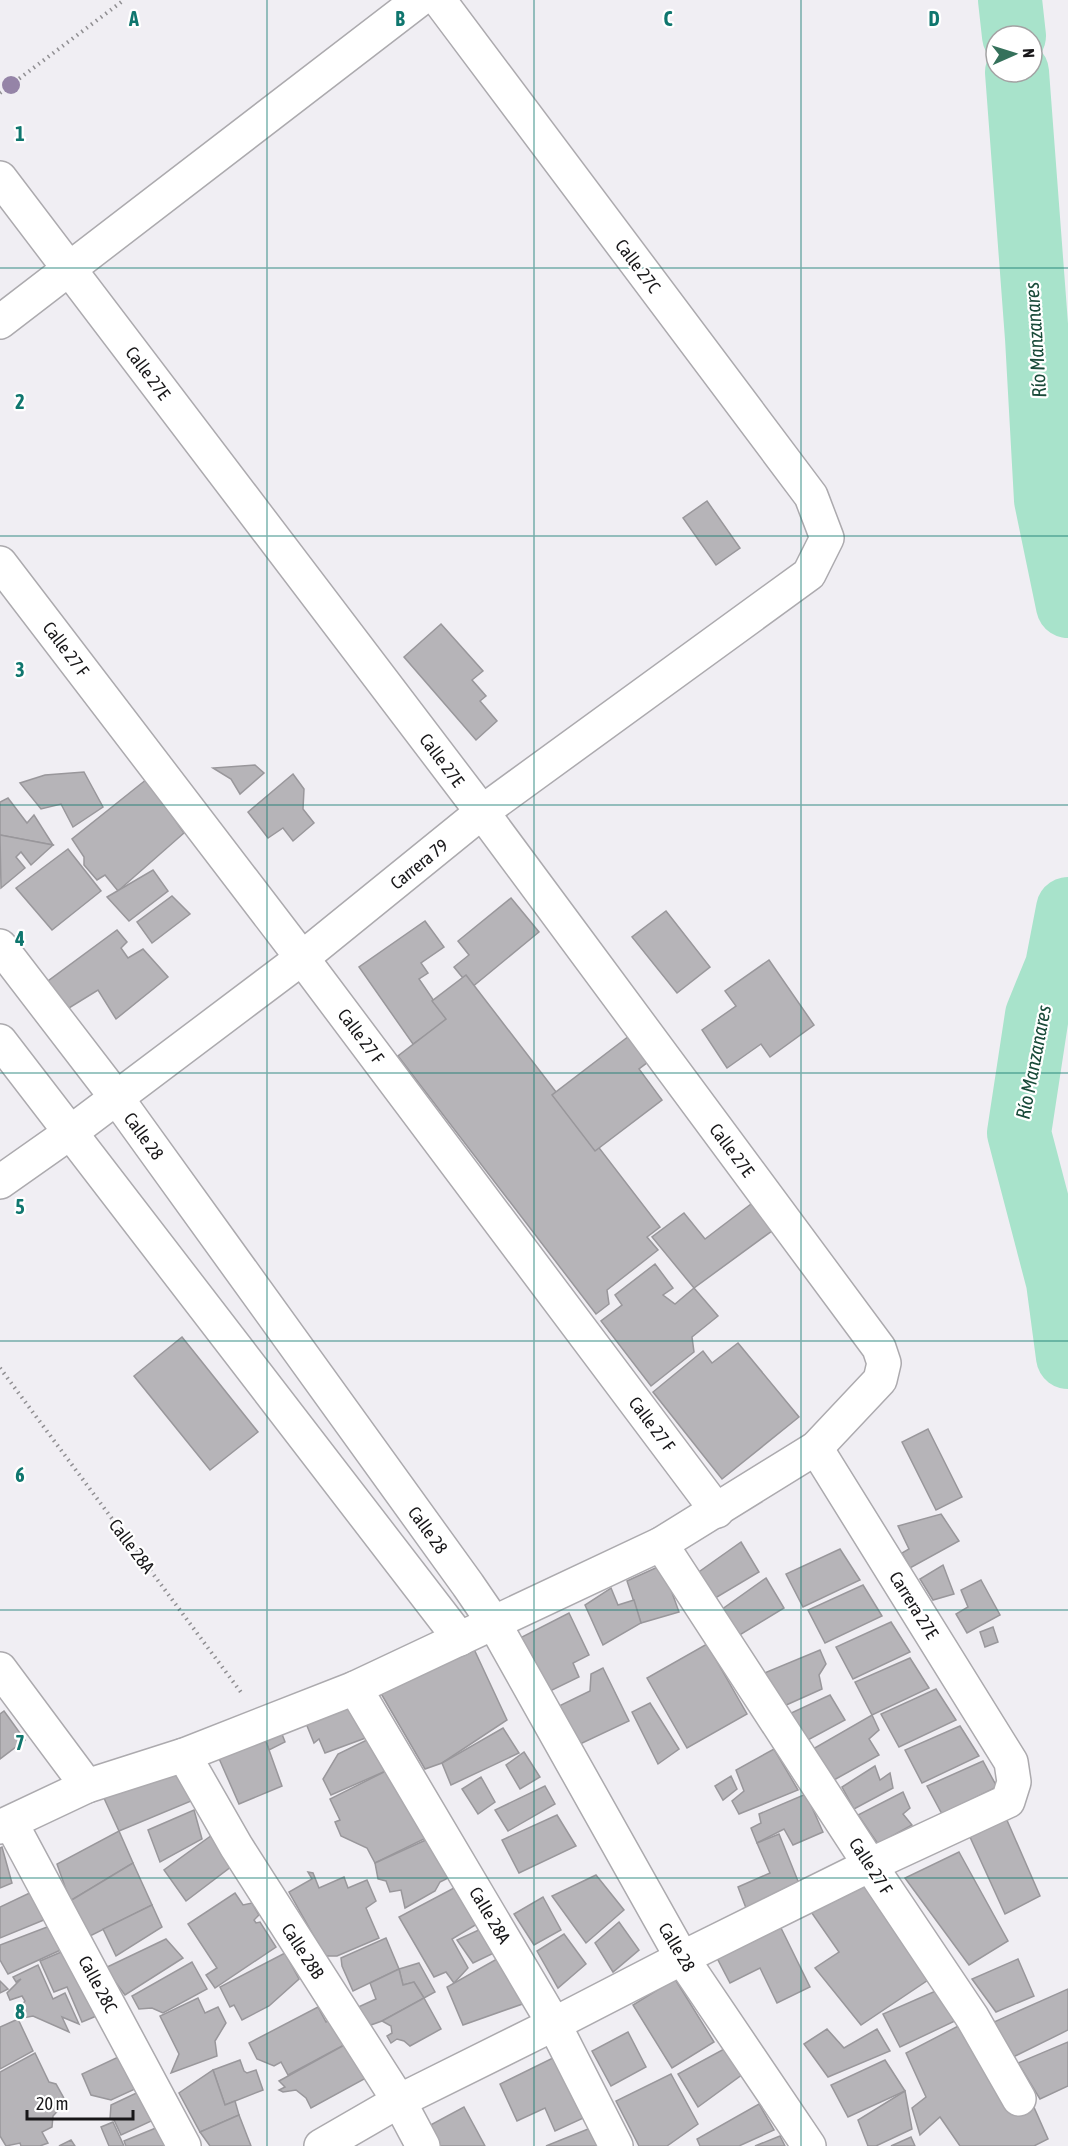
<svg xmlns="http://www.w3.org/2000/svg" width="1068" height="2146" viewBox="0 0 1068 2146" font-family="'Asap Condensed',sans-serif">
<rect width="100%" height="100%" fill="#f0eef3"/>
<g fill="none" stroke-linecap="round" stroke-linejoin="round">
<!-- river -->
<g stroke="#a8e3cb" stroke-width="64">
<path d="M1010 0 1014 36"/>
<path d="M1017 72 1037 338 1046 500 1068 606"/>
<path d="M1068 909 1057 966 1037 1015 1019 1133 1058 1282 1068 1357"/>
</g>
</g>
<!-- building -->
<g fill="#b6b4b8" stroke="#99979b" stroke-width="1.5">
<path d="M707 501 740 548 716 565 683 518Z"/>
<path d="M441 624 483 671 472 680 486 696 480 701 497 721 476 740 404 657Z"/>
<path d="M255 765 264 773 240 794 231 779 213 768Z"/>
<path d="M84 772 103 807 73 827 61 804 41 809 20 783 45 775Z"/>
<path d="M293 774 304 789 303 809 314 823 293 841 283 828 268 838 248 812Z"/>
<path d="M147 779 184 833 118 891 105 875 97 880 84 865V857L72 839Z"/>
<path d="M8 798 27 823 34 815 53 845 0 835V802Z"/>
<path d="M0 835 53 845 31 865 21 852 16 857 25 868 1 888Z"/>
<path d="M68 849 101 891 52 930 16 888Z"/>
<path d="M153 870 168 891 129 921 107 897Z"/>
<path d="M172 896 190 914 152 943 137 922Z"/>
<path d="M511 898 539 932 471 988 454 967 469 955 458 941Z"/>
<path d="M666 911 710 967 677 993 632 937Z"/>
<path d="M425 921 444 947 421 963 428 973 419 979 447 1020 413 1044 359 967Z"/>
<path d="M117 930 127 942 121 948 128 958 143 949 168 977 116 1019 98 990 69 1008 48 981Z"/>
<path d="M769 960 814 1025 770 1057 761 1044 727 1068 702 1030 736 1006 725 991Z"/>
<path d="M466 975 660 1227 647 1237 658 1250 607 1290 609 1304 596 1314 398 1056 446 1019 432 1001Z"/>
<path d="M629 1036 648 1062 639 1069 662 1100 595 1151 552 1095Z"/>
<path d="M755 1201 776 1228 694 1288 652 1237 684 1213 705 1239Z"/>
<path d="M655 1264 673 1288 663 1295 675 1304 694 1288 718 1316 692 1337 694 1352 651 1386 601 1321 622 1305 615 1295Z"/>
<path d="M182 1337 258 1432 210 1470 134 1376Z"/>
<path d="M738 1343 799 1417 722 1479 653 1392 703 1351 712 1363Z"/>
<path d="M928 1429 962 1497 936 1510 902 1442Z"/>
<path d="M941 1514 959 1541 910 1568 902 1553 909 1549 898 1526Z"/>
<path d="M741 1542 759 1572 712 1600 696 1574Z"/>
<path d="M840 1549 860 1580 803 1607 786 1574Z"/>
<path d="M662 1565 679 1612 641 1623 627 1581Z"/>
<path d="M943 1565 954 1594 933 1600 920 1579Z"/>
<path d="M766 1578 784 1608 738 1636 721 1610Z"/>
<path d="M981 1580 1000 1615 967 1633 956 1614 968 1607 961 1590Z"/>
<path d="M863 1585 882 1616 825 1643 808 1610Z"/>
<path d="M611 1588 618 1605 634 1600 641 1623 603 1645 585 1605Z"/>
<path d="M569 1613 589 1655 573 1663 579 1677 546 1693 520 1638Z"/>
<path d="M891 1622 910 1652 853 1679 836 1647Z"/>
<path d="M993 1627 998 1642 985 1647 980 1632Z"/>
<path d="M707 1644 747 1714 687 1748 647 1678Z"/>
<path d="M473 1647 507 1720 442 1763 425 1769 379 1690Z"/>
<path d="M820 1650 826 1664 819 1675 822 1689 784 1706 762 1674Z"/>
<path d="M910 1658 929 1688 872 1715 855 1682Z"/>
<path d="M603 1668 629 1721 578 1745 559 1706 590 1691 591 1674Z"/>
<path d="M936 1689 956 1720 899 1747 881 1714Z"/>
<path d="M830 1695 845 1720 806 1741 789 1714Z"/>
<path d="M358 1700 371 1736 325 1753 319 1739 314 1743 305 1721Z"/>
<path d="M650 1703 679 1749 658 1764 632 1712Z"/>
<path d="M4 1711 25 1740 0 1759V1714Z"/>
<path d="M872 1715 879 1730 869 1739 879 1755 834 1780 813 1749Z"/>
<path d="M960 1726 979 1756 922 1783 905 1750Z"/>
<path d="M503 1728 519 1753 451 1785 442 1763Z"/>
<path d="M280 1729 285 1742 269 1750 264 1736Z"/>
<path d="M264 1736 282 1786 239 1804 217 1754Z"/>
<path d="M373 1737 388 1770 331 1795 323 1779 338 1754Z"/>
<path d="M774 1749 798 1790 739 1814 732 1801 744 1791 736 1770Z"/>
<path d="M524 1752 540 1777 520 1789 506 1765Z"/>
<path d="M983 1761 997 1787 942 1814 927 1786Z"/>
<path d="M875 1766 880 1780 890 1773 893 1788 854 1809 842 1787Z"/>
<path d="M394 1767 428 1837 375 1863 367 1848 341 1836 335 1822 340 1820 330 1799Z"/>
<path d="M176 1769 196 1799 119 1831 103 1796Z"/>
<path d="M731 1776 737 1789 723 1800 715 1786Z"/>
<path d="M481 1777 495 1802 478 1814 462 1789Z"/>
<path d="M545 1786 555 1804 508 1831 495 1810Z"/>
<path d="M903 1792 910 1808 903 1814 912 1825 878 1844 858 1815Z"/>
<path d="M806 1794 823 1832 793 1845 784 1829 757 1843 751 1828 761 1823 759 1814Z"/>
<path d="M194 1810 202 1839 160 1862 148 1830Z"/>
<path d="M557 1815 576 1846 519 1873 502 1840Z"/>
<path d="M1006 1818 1040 1896 1005 1914 970 1837Z"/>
<path d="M119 1831 133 1863 70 1901 57 1864Z"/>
<path d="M779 1834 800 1886 746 1908 738 1887 770 1873 757 1843Z"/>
<path d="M212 1835 232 1866 186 1901 164 1870Z"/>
<path d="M428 1839 454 1875 440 1882 435 1891 405 1908 401 1890 390 1892 386 1881 378 1879 375 1863Z"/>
<path d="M2 1847 12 1883 0 1888V1848Z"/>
<path d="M959 1852 1008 1941 969 1965 905 1878Z"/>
<path d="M133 1863 152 1905 88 1937 70 1901Z"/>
<path d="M308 1872 313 1873 319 1888 344 1877 348 1888 367 1880 376 1901 366 1908 379 1938 337 1956H325L289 1892 312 1879Z"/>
<path d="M596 1875 624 1910 586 1943 552 1896Z"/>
<path d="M869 1876 934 1976 861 2025 815 1968 839 1952 807 1906Z"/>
<path d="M454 1888 477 1924 452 1939 468 1968 454 1983 446 1972 434 1977 399 1917Z"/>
<path d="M38 1889 51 1917 0 1938V1907Z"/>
<path d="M235 1893 243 1905 252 1903 259 1915 254 1920 256 1923 260 1922 276 1947 215 1988 206 1975 217 1968 188 1924Z"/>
<path d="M543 1897 561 1930 534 1945 514 1914Z"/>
<path d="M152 1905 162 1927 116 1956 103 1929Z"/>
<path d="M619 1922 639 1950 613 1972 595 1943Z"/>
<path d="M55 1924 65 1948 8 1974 0 1960V1945Z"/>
<path d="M780 1926 810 1987 777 2003 760 1968 730 1983 717 1958Z"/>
<path d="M483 1928 496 1952 473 1963 457 1940Z"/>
<path d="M564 1934 586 1964 558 1988 537 1951Z"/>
<path d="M386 1938 399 1969 353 1991 342 1966 341 1958Z"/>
<path d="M166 1939 183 1958 125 1995 105 1968Z"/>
<path d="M73 1947 106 2012 82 2022 67 1987 54 1992 40 1961Z"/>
<path d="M285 1953 299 1979 269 2006 242 2020 234 2005 230 2007 220 1987Z"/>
<path d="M504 1955 531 2001 463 2025 447 1987Z"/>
<path d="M1018 1959 1034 1996 996 2012 972 1979Z"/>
<path d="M192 1962 207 1989 163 2013 152 2008 139 2009 132 1996Z"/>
<path d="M419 1963 435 1992 424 1998 414 1982 403 1985 399 1969Z"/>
<path d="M38 1965 53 1999 65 1993 79 2024 62 2017 69 2032 33 2016 23 2018 18 2010 25 2001 22 1996 10 2000 7 1993 21 1979 16 1982 13 1977Z"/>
<path d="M399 1969 403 1985 414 1982 424 1998 382 2021 368 2026 356 2008 376 1999 370 1983Z"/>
<path d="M675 1979 714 2042 672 2068 633 2005Z"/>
<path d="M0 1981 8 1989 0 1993Z"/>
<path d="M1068 1989V2030L1011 2058 994 2022Z"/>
<path d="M938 1990 957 2020 900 2047 883 2014Z"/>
<path d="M198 1998 205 2013 218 2007 226 2023 215 2041 217 2056 171 2073 179 2054 160 2016Z"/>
<path d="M424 1998 441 2029 410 2046 404 2041 397 2039 391 2043 387 2036 392 2033 391 2026 382 2021Z"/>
<path d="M318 2007 326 2022 333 2019 346 2044 288 2075 281 2062 274 2066 257 2059 249 2043Z"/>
<path d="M18 2019 33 2051 0 2069V2027Z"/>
<path d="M968 2021 1032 2103 1048 2139 1034 2146H960L940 2117 920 2135 912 2108 926 2097 906 2053Z"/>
<path d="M827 2029 844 2048 877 2029 890 2051 828 2077 804 2044Z"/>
<path d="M628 2032 646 2067 611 2086 592 2051Z"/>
<path d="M1068 2042V2086L1040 2099 1018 2063Z"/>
<path d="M348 2043 366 2078 311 2108 306 2098 296 2090 283 2092 279 2090 285 2087 279 2081Z"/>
<path d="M726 2048 743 2074 698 2107 678 2074Z"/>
<path d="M131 2051 146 2084 111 2100 91 2095 82 2074Z"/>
<path d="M35 2053 49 2082 56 2084 66 2102 53 2116 52 2127 42 2132 48 2143 40 2146H21L20 2143 6 2146 0 2136V2072Z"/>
<path d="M561 2054 590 2115 555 2131 545 2108 517 2121 500 2084Z"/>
<path d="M240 2060 244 2071 247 2073 256 2070 263 2090 225 2105 213 2070Z"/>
<path d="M885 2060 905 2091 848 2117 831 2085Z"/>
<path d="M213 2070 225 2105 235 2101 239 2115 200 2132 179 2093Z"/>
<path d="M671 2074 698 2124 667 2146H639L616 2101Z"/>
<path d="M147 2088 160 2117 121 2135 114 2120 110 2119 111 2105Z"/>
<path d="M905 2091 912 2129 876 2146H868L858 2120Z"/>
<path d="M759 2104 774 2130 739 2146H700L697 2139Z"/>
<path d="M464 2107 485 2146H432L423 2129Z"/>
<path d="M239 2115 251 2146H210L200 2132Z"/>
<path d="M113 2122 124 2146H109L101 2127Z"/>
<path d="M168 2123 177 2146H126L124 2141Z"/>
<path d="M598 2125 606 2146H546Z"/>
<path d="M780 2136 785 2146H755Z"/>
<path d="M911 2137 915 2146H891Z"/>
<path d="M71 2140 75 2146H59Z"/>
</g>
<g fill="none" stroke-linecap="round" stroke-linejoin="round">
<!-- minor casing -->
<g stroke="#acaaae" stroke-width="36">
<g id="minor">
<path d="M0 178 482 812 879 1348 884 1363 880 1380 816 1448 661 1544 355 1688 184 1755 87 1786 0 1827"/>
<path d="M0 322 419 0"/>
<path d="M0 563 302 958 717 1511"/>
<path d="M0 946 116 1097 468 1585 494 1623 682 1958 809 2146"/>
<path d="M0 1041 460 1639"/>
<path d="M0 1182 71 1132 302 958 482 812 809 574 827 538 811 496 439 0"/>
<path d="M661 1544 870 1865 972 2017 1019 2099"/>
<path d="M0 1669 87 1786"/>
<path d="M355 1688 554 2024 616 2146"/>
<path d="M184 1755 236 1846 399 2101 423 2146"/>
<path d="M11 1823 184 2146"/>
<path d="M321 2146 399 2101 554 2024 682 1958 870 1865 1008 1801 1014 1782 1011 1762 816 1448"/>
</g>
</g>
<!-- path -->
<g stroke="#908f92" stroke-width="4" stroke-dasharray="1.5 4.5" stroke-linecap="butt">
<path d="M0 93 124 0"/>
<path d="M0 1368 243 1695"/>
</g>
<!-- minor -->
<use href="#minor" stroke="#fff" stroke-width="33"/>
</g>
<!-- trees -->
<circle fill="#9584a7" cx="11" cy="85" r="9"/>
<!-- grid -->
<path fill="none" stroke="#0f766e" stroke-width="1.5" stroke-opacity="0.55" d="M267 0V2146M534 0V2146M801 0V2146M0 268H1068M0 536H1068M0 805H1068M0 1073H1068M0 1341H1068M0 1610H1068M0 1878H1068"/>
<g text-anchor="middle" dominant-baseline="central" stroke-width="4.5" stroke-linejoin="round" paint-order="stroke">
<!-- street labels -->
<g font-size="18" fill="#181719" stroke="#fff">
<text transform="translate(638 266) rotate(53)">Calle 27C</text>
<text transform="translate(148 373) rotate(53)">Calle 27E</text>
<text transform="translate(66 649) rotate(53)">Calle 27 F</text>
<text transform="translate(442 760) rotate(53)">Calle 27E</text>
<text transform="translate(419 864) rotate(-39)">Carrera 79</text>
<text transform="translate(361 1036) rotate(53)">Calle 27 F</text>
<text transform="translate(144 1136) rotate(54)">Calle 28</text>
<text transform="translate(732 1150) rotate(53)">Calle 27E</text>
<text transform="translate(652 1424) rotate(53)">Calle 27 F</text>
<text transform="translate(428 1530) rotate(54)">Calle 28</text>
<text transform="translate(132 1546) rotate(53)">Calle 28A</text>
<text transform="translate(914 1605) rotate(58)">Carrera 27E</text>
<text transform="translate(871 1866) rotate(57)">Calle 27 F</text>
<text transform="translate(490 1915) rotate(59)">Calle 28A</text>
<text transform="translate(677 1947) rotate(59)">Calle 28</text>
<text transform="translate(303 1951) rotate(57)">Calle 28B</text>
<text transform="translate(98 1984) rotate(62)">Calle 28C</text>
</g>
<!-- water labels -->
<g font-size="20" font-style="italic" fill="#194a39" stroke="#fff">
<text transform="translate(1035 340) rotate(-94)">Río Manzanares</text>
<text transform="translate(1033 1062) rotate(-79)">Río Manzanares</text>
</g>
</g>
<g font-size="20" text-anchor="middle" font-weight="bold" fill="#0f766e" stroke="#fff" stroke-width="4.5" stroke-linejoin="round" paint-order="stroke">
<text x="134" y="26">A</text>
<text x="400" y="26">B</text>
<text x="668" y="26">C</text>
<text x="934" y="26">D</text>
<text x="20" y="141">1</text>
<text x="20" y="409">2</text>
<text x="20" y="677">3</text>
<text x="20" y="946">4</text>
<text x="20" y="1214">5</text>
<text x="20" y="1482">6</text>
<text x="20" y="1750">7</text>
<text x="20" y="2019">8</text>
</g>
<!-- north arrow -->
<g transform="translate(1014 54) rotate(87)"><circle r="28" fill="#ffffff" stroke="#a3a2a3" stroke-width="1.5"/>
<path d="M0-4.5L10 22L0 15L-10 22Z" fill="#35715b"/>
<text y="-9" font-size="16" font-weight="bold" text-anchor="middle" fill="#181719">N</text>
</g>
<!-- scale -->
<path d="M27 2110v9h106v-9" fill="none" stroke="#181719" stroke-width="3"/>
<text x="36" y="2110" font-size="18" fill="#181719" stroke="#ffffff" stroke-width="4.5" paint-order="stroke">20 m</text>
</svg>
